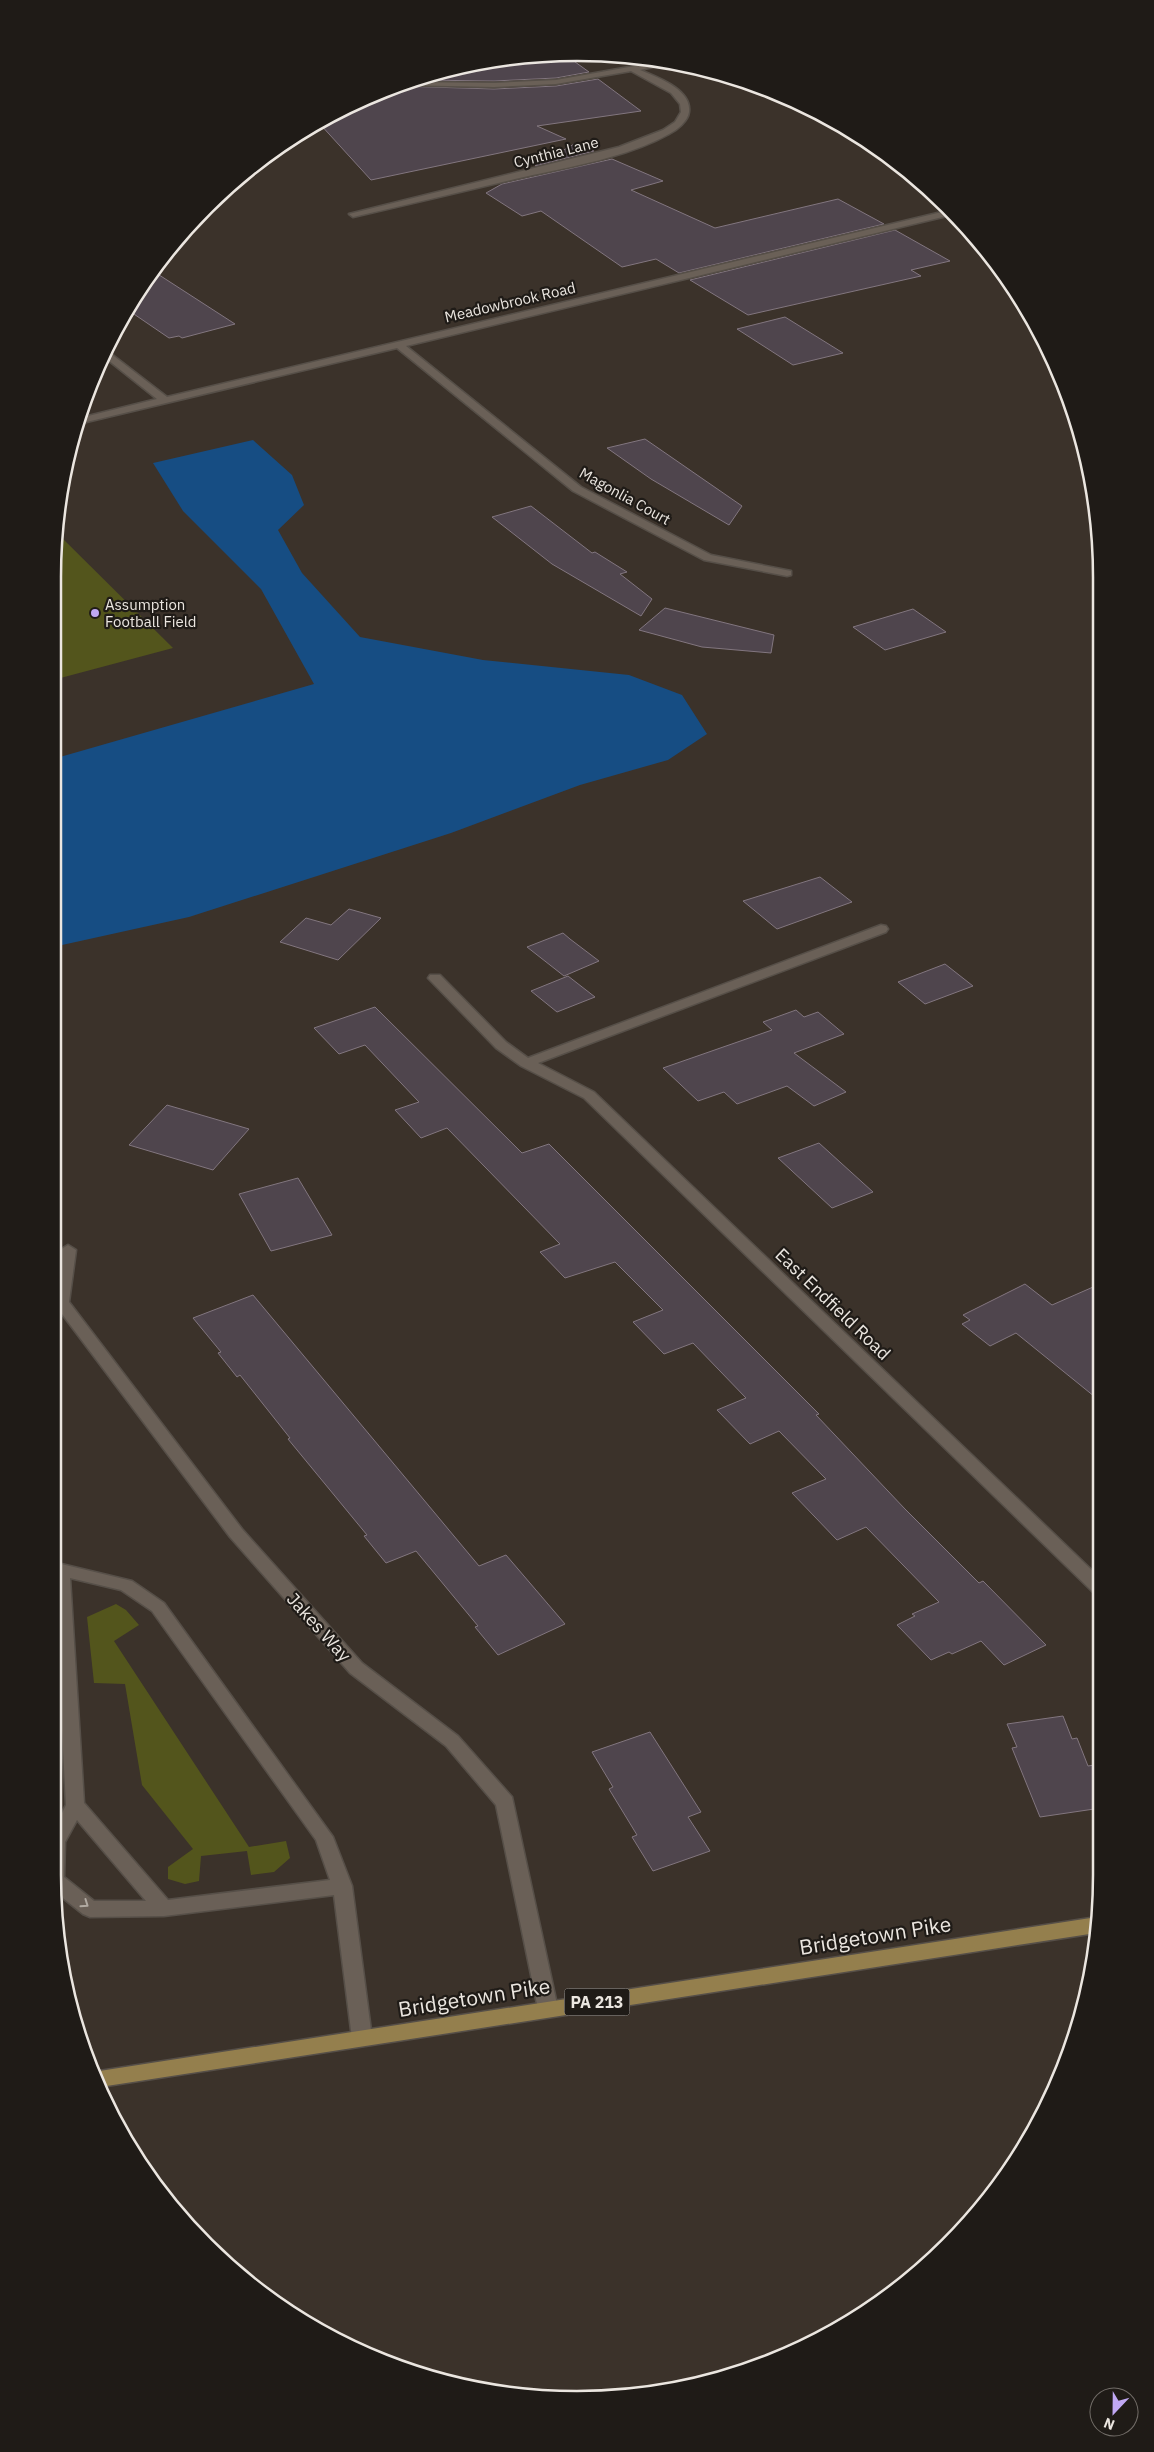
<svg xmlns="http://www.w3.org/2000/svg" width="1154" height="2452" viewBox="0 0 1154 2452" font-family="'IBM Plex Sans',sans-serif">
<rect width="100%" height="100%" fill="#3b322a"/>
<!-- green -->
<g fill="#53551c">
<path d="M57 533 173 648 53 680V577Z"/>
<path d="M116 1604 126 1610 139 1625 114 1641 249 1847 286 1841 290 1858 274 1872 251 1875 247 1851 201 1856 199 1881 185 1884 168 1879V1867L193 1849 142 1785 125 1684 94 1683 87 1617Z"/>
</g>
<!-- water -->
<path fill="#164d83" d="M253 440 292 475 304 505 278 530 302 573 360 637 483 660 629 675 682 695 707 734 668 760 580 785 451 833 189 917 53 947V759L314 684 261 589 183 511 153 463Z"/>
<!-- building -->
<g fill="#4f454d" stroke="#82767f">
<path d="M564 54 589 72 556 78 494 81 417 80 474 63 495 61 496 64Z"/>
<path d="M598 79 641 111 537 126 566 139 371 180 319 123 376 93 398 86 494 89 556 86Z"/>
<path d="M576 143 594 151 535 166Z"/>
<path d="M612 159 663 181 631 190 715 228 838 199 884 224 679 273 656 259 622 267 541 211 522 216 486 193 502 184Z"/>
<path d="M895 230 950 261 911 270 921 276 748 315 690 280Z"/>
<path d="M153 271 235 324 182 338 179 336 169 338 128 310 141 286Z"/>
<path d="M785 317 843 353 793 365 737 329Z"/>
<path d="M645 439 742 506 729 525 651 479 607 448Z"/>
<path d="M531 506 592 553 595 552 627 572 620 574 652 599 641 616 552 564 492 517Z"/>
<path d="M665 608 774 635 771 653 702 647 639 630Z"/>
<path d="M913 609 946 632 885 650 853 627Z"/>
<path d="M820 877 852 902 777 929 743 901Z"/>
<path d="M349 909 381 918 338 960 280 942 306 918 331 925Z"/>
<path d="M563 933 570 939 599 961 564 976 527 947Z"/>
<path d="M945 964 973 986 925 1004 898 982Z"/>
<path d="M568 976 595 997 557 1012 531 991Z"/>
<path d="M375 1007 522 1153 549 1144 819 1414 816 1415 905 1509 979 1583 983 1581 1046 1645 1004 1665 981 1641 952 1654 949 1652 931 1660 897 1625 915 1616 912 1614 939 1602 866 1527 837 1540 792 1493 826 1479 779 1431 750 1444 717 1410 746 1398 693 1343 664 1354 633 1322 663 1310 615 1262 565 1278 540 1252 560 1244 447 1128 421 1138 395 1110 419 1102 365 1045 339 1054 314 1028Z"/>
<path d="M796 1010 804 1017 818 1012 844 1034 794 1053 846 1092 814 1106 787 1086 737 1104 724 1092 698 1101 663 1068 772 1030 763 1022Z"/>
<path d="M167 1105 249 1129 213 1170 129 1145Z"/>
<path d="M819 1143 873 1192 832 1208 778 1158Z"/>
<path d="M298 1178 332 1235 271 1251 239 1194Z"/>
<path d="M1025 1284 1052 1305 1100 1284V1401L1016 1333 990 1346 962 1324 970 1320 963 1315Z"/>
<path d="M253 1295 479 1566 506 1555 565 1624 498 1655 475 1627 478 1626 416 1551 386 1563 364 1536 367 1535 288 1439 290 1438 240 1375 237 1377 218 1353 221 1352 193 1318Z"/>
<path d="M1063 1716 1072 1739 1077 1738 1088 1766 1101 1764V1808L1040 1817 1012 1748 1017 1747 1007 1724Z"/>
<path d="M650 1732 701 1812 688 1817 710 1851 653 1871 632 1837 637 1835 609 1789 613 1787 592 1752Z"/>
</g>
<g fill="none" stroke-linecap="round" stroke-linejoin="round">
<!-- service casing -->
<g stroke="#564f48" stroke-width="3">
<path id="service" d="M53 1562 132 1581 164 1603 333 1837 352 1886 372 2038 369 2044 362 2046 355 2044 352 2038 334 1895 164 1916 90 1917 83 1914 54 1891 53 1831 66 1805ZM70 1578 121 1590 152 1611 316 1840 330 1880 168 1900 84 1803ZM77 1820 146 1901H94L64 1877 65 1842Z"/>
</g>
<!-- minor casing -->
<g stroke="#564f48" stroke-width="3">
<g id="minor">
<path d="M663 61 674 62 640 70C656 77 692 89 689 112 688 121 677 130 669 134 628 157 570 167 524 177 467 190 410 204 353 217L349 214 619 147 663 130 675 122 681 112 680 104 671 93 631 71 556 84 494 87 400 85 412 82 494 83 556 80Z"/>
<path d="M946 211 951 215 406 346 581 487 711 555 791 571V575L787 576 704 560 573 491 397 348 78 424 80 418 157 399 103 356 106 350 167 397Z"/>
<path d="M881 925 886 926 888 929 886 932 538 1063 594 1092 1101 1579V1596L1095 1594 584 1098 521 1066 496 1048 428 978 430 975H440L506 1042 528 1058Z"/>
<path d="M68 1245 76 1250 69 1302 242 1529 362 1663 458 1736 512 1797 558 2009 555 2015 548 2017 541 2015 538 2009 496 1805 446 1746 350 1673 230 1537 53 1302 60 1250Z"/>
</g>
</g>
<!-- primary casing -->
<g stroke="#564f48" stroke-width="3">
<path id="primary" d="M1097 1917 1096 1933 100 2087 93 2072Z"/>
</g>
<!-- service -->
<use href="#service" fill="#6a6057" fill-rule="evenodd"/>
<!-- minor -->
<use href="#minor" fill="#6a6057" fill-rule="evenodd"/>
<!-- primary -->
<use href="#primary" fill="#947f4d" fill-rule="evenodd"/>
</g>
<!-- one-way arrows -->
<defs><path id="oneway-chevron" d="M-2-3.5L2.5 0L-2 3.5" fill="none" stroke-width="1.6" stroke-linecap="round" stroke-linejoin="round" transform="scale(1.25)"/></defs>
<use stroke="#b1aaa2" href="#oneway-chevron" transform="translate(85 1904) rotate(35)"/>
<!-- markers -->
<circle fill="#c0a8f3" stroke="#1f1b17" stroke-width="2" cx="95" cy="613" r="5"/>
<g text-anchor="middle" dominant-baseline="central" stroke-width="4.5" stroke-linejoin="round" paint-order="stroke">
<!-- far-street labels -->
<g font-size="15" fill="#ebe6e0" stroke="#1f1b17">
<text transform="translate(556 152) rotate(-14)">Cynthia Lane</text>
<text transform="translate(510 302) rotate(-13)">Meadowbrook Road</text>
<text transform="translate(625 496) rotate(29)">Magonlia Court</text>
</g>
<!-- far-poi labels -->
<g font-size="15" fill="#ebe6e0" stroke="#1f1b17" text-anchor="start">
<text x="105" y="604">Assumption<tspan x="105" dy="17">Football Field</tspan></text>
</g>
<!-- shield labels -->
<rect fill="#1f1b17" stroke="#aea9a4" stroke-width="1" x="564.5" y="1988.5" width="65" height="27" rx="4"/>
<g font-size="16" font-weight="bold" fill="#ebe6e0">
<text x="597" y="2002">PA 213</text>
</g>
<!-- street labels -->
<g font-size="18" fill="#ebe6e0" stroke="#1f1b17">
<text transform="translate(833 1304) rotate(44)">East Endfield Road</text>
<text transform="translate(319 1627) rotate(48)">Jakes Way</text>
</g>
<!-- near-street labels -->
<g font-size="21" fill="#ebe6e0" stroke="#1f1b17">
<text transform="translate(875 1935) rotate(-9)">Bridgetown Pike</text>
<text transform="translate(474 1997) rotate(-9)">Bridgetown Pike</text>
</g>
</g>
<!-- crop -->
<path d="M0 0H1154V2452H0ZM577 61H577A516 516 0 0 1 1093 577V1875A516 516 0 0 1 577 2391H577A516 516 0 0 1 61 1875V577A516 516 0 0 1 577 61Z" fill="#1f1b17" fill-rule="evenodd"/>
<path fill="none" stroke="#ebe6e0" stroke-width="2.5" d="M577 61H577A516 516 0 0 1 1093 577V1875A516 516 0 0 1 577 2391H577A516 516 0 0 1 61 1875V577A516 516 0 0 1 577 61Z"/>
<!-- north arrow -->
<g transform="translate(1114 2412) rotate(202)"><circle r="24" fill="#1f1b17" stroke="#716c67"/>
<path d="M0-4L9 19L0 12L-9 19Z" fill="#c0a8f3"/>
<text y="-8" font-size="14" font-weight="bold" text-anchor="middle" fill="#ebe6e0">N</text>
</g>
</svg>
